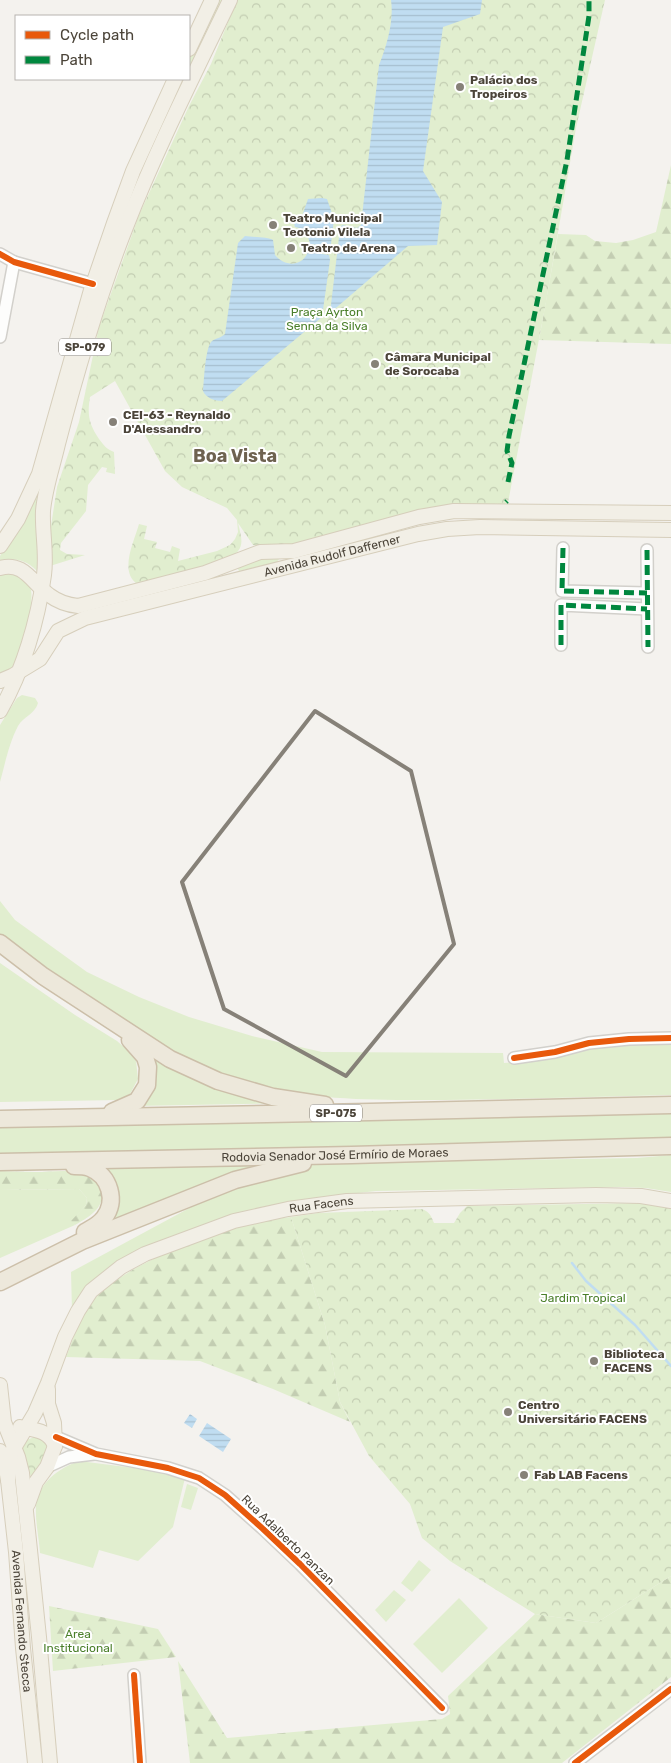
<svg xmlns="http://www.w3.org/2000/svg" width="671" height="1763" viewBox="0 0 671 1763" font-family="Rubik,sans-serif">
<defs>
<pattern id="forest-firs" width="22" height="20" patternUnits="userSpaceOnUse" patternTransform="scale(1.25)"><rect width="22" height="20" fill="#e1eecf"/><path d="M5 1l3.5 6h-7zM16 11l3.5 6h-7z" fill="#c3cdb2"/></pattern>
<pattern id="park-crowns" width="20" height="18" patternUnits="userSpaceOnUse" patternTransform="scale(1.25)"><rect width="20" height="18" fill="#e1eecf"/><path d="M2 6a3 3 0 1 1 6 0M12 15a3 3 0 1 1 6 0" fill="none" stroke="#c3cdb2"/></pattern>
<pattern id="water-rules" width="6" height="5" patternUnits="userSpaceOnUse" patternTransform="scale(1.25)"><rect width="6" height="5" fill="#c0ddf1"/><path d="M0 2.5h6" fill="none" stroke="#a6bfcf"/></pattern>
</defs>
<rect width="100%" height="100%" fill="#f4f2ee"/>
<!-- green -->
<g fill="#e1eecf">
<path d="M216 0H225L189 76V58Z"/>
<path d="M179 79H187L163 131 49 466 40 574C28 561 17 556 0 562V556L18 526 115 229Z"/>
<path d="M275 556 279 559 277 562 239 571 237 567 250 559Z"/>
<path d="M5 574H20C24 579 30 584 31 590 34 605 22 654 13 666 9 670 5 672 0 673V576Z"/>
<path d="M22 695 35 698 38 703C35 714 24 716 18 726 9 743 5 764 0 782V725L17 698Z"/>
<path d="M0 901 15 920 87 972 139 997 189 1017 252 1036 322 1052 503 1053 504 1063 514 1062 589 1046 671 1041V1095C595 1097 520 1099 444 1100 367 1100 286 1102 214 1071 172 1053 134 1027 97 1001 66 980 34 959 3 938L0 935Z"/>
<path d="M0 963 75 1015 117 1041 127 1050 136 1061 138 1079 130 1094 119 1100 0 1102Z"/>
<path d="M151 1056 291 1103 134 1106Z"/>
<path d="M671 1112V1139L0 1155V1128Z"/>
<path d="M671 1155V1192L646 1188 622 1187 376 1191 298 1200 218 1221 167 1238 118 1265 72 1311 71 1272 232 1185 287 1170 325 1163 637 1158Z"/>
<path d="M264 1164 105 1224 103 1167Z"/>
<path d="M79 1189 87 1198 86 1205 72 1221 75 1225 0 1258V1190Z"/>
<path d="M79 1461 158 1471 185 1478 173 1527 138 1561 99 1550 93 1568 40 1553C39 1538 35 1521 36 1506 38 1483 59 1468 79 1461Z"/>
<path d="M187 1484 198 1488 191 1510 181 1507Z"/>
<path d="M419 1560 431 1570 412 1592 401 1583Z"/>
<path d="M394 1590 406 1600 386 1622 375 1610Z"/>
<path d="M459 1598 488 1628 442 1673 413 1644Z"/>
</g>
<!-- forest -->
<g fill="url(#forest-firs)">
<path d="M671 165V344L539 340 558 234 586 235 595 241 616 243 633 240 656 232Z"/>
<path d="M0 1171C12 1171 23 1172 35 1172 57 1172 92 1164 101 1191 106 1208 87 1218 75 1225L71 1221 86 1205 87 1198 79 1189 0 1190Z"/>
<path d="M291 1217 325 1325 340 1402 350 1422 273 1389 200 1361 66 1357C73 1341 78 1319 89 1305 119 1270 165 1253 207 1237 218 1233 230 1227 242 1224 258 1220 275 1219 291 1217Z"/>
<path d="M671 1576V1677L562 1763H190L178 1661 227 1738 442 1719 450 1714 448 1696 535 1614 596 1623Z"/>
<path d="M49 1606 158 1629 176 1657 53 1671Z"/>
</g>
<!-- park -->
<g fill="url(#park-crowns)">
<path d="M237 0H605L576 128 546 302 507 508 428 513 276 548 253 545 238 523C243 543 245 549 226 561L137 584C119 571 134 542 139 524L147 526 144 539 157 542 155 548 170 552 172 546 180 549 178 561 217 551 230 545 235 539 238 532 237 520 227 508 182 487 165 471 115 381 90 397C87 415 89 424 99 439 104 445 106 449 114 452L115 474 106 472 107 468 102 467 88 485 86 511 61 543 60 550 67 554 85 555 50 566 49 539 57 487 79 422 99 327 139 215 189 106 211 64Z"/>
<path d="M642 1203 671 1207V1576L596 1623 535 1614 450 1561 422 1538 410 1504 369 1456 340 1402 325 1325 291 1217 318 1213 422 1209C430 1212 431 1216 434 1223H454L460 1213 467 1206Z"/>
<path d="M37 1436 45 1439C52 1458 41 1463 31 1477L21 1445 24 1441Z"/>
</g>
<!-- water -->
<g fill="url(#water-rules)">
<path d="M391 0H482L480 14 443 27 423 171 442 202 437 245 408 246 330 313 340 229 342 225 357 228 361 225 379 65C387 45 394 21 391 0Z"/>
<path d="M322 198 327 199 334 219 331 244 328 246 310 244C308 235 305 228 295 227L293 220 301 219 308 199Z"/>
<path d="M245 236C252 237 269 237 273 240L275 255C285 267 302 267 308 252L329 255 330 260 322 317 222 401C215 401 206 398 203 391 204 382 205 347 212 341 216 338 221 338 225 334L238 243Z"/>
<path d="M190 1414 197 1419 192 1428 184 1423Z"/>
<path d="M207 1423 231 1439 223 1452 199 1436Z"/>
</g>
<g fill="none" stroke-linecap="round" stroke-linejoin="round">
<!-- stream -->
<path stroke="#c0ddf1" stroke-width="2.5" d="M572 1263 586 1281 635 1325 671 1366"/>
<!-- minor casing -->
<g stroke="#d2d0cb" stroke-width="14">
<g id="minor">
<path d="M0 254 14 262 93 284"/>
<path d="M0 337 14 262"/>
<path d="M563 548 562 591 647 593"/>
<path d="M647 550 648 647"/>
<path d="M561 645V605L647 609"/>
<path d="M514 1058 555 1052 589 1043 629 1039 671 1038"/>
<path d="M56 1437 96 1454 168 1468 199 1478 225 1495 262 1528 300 1564 442 1708"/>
<path d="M47 1467 69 1457 94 1454"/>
<path d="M134 1675 140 1763"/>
<path d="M575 1763 671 1689"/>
</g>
</g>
<!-- major casing -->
<g stroke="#d6cebb" stroke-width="16">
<g id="major">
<path d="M189 49 212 0"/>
<path d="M0 546 18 519 39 474 91 290 114 223 133 171 175 79"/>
<path d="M0 568C24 561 32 583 49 595 57 601 67 605 78 606L205 573 260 552 294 551 419 517 454 511 671 513"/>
<path id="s1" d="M0 681 12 676 40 659 58 631 85 618 418 534 447 529 480 527 671 530"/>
<path d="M0 711C23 671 38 620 44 575 47 554 42 532 43 511 45 488 53 466 58 444 77 371 98 298 126 227 156 150 194 75 230 0"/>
<path d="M0 1385 4 1422 18 1457 22 1473 39 1637 50 1763"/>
<path d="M20 1427C35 1430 49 1430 55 1446"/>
<path id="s2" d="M0 1451 5 1463 8 1480 16 1552 23 1648 35 1763"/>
<path id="s3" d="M8 1480 11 1453 35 1413 48 1383 65 1337 78 1311 91 1291 121 1267 145 1254 234 1221 288 1209 347 1201 596 1195 641 1196 671 1201"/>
<path d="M28 1504 36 1482 47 1467 55 1446 54 1423 48 1404V1389"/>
</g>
</g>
<!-- highway casing -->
<g stroke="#ccbfa9" stroke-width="19">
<g id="highway">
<path d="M0 943 43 976 170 1059 218 1081 273 1097 325 1105"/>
<path d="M112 1112 137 1101 147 1085 148 1067 145 1057 130 1040"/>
<path d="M0 1119 370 1112 671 1105"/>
<path id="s4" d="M0 1162 352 1155 671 1146"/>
<path d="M74 1166C79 1166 85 1166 90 1168 110 1176 117 1201 104 1218 99 1225 92 1228 85 1232"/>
<path d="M0 1282 82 1241 235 1180 303 1163"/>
</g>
</g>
<!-- minor -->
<use href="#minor" stroke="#fdfdfc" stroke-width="11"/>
<!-- major -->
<use href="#major" stroke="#f2efe6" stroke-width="14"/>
<!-- highway -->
<use href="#highway" stroke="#ede8db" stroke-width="16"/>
<!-- quiet -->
<g stroke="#00873e" stroke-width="5" stroke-dasharray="10 5" stroke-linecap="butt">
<path d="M508 482 512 463 507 451 509 436 567 160 589 16V0"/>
<path d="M506 502 507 501"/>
<path d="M563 548 562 591 647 593"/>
<path d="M647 550 648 647"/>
<path d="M561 645V605L647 609"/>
</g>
<!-- cycleway casing -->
<g stroke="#fff" stroke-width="9">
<g id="cycleway">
<path d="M0 254 14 262 93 284"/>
<path d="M514 1058 555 1052 589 1043 629 1039 671 1038"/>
<path d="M56 1437 96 1454 168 1468 199 1478 225 1495 262 1528 300 1564 442 1708"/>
<path d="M134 1675 140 1763"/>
<path d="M575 1763 671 1689"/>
</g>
</g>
<!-- cycleway -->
<use href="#cycleway" stroke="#e8590c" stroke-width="6"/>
</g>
<!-- marked area -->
<path fill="none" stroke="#868178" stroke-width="4" stroke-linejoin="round" d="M315 711 411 771 454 944 346 1076 224 1009 182 882Z"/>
<!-- markers -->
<g fill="#868178" stroke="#fff" stroke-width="2">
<circle cx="460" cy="87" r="5"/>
<circle cx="273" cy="225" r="5"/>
<circle cx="291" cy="248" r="5"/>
<circle cx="375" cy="364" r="5"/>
<circle cx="113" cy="422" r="5"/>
<circle cx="594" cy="1361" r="5"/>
<circle cx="508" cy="1412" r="5"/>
<circle cx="524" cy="1475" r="5"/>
</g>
<g text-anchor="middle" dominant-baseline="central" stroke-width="4" stroke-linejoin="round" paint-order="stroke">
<!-- shield labels -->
<g fill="#fff" stroke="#817c74" stroke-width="1">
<rect x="59" y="338.5" width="52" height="17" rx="4"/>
<rect x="310" y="1104.5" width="52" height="17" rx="4"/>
</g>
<g font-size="11" font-weight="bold" fill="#4b4439">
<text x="85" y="347">SP-079</text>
<text x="336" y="1113">SP-075</text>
</g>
<!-- poi labels -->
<g font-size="12" font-weight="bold" fill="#4b4439" stroke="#fff" text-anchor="start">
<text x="470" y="80">Palácio dos<tspan x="470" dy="14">Tropeiros</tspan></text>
<text x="283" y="218">Teatro Municipal<tspan x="283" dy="14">Teotonio Vilela</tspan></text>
<text x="301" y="248">Teatro de Arena</text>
<text x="385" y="357">Câmara Municipal<tspan x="385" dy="14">de Sorocaba</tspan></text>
<text x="123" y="415">CEI-63 - Reynaldo<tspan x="123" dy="14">D'Alessandro</tspan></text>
<text x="604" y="1354">Biblioteca<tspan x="604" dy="14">FACENS</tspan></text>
<text x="518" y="1405">Centro<tspan x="518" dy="14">Universitário FACENS</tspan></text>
<text x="534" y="1475">Fab LAB Facens</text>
</g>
<!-- park labels -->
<g font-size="12" fill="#4a7f2a" stroke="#fff">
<text x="327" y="312">Praça Ayrton<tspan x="327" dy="14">Senna da Silva</tspan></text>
<text x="583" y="1298">Jardim Tropical</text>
<text x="78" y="1634">Área<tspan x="78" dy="14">Institucional</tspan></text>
</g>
<!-- street labels -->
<g font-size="12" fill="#4b4439" stroke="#fff">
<text stroke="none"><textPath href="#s1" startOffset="364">Avenida Rudolf Dafferner</textPath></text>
<text stroke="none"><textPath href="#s4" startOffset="335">Rodovia Senador José Ermírio de Moraes</textPath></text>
<text stroke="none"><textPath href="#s3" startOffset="458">Rua Facens</textPath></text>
<text transform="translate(288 1540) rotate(44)">Rua Adalberto Panzan</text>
<text stroke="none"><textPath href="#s2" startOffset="172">Avenida Fernando Stecca</textPath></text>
</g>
<!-- district labels -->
<g font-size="18" font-weight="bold" fill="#6e6250" stroke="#fff">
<text x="235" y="456">Boa Vista</text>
</g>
</g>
<!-- legend -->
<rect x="15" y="15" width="175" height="65" fill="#ffffff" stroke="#b7b4b0"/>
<rect x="25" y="31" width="25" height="8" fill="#e8590c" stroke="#b7b4b0"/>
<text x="60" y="40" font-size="15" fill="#4b4439">Cycle path</text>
<rect x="25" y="56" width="25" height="8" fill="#00873e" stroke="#b7b4b0"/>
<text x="60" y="65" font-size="15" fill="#4b4439">Path</text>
</svg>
